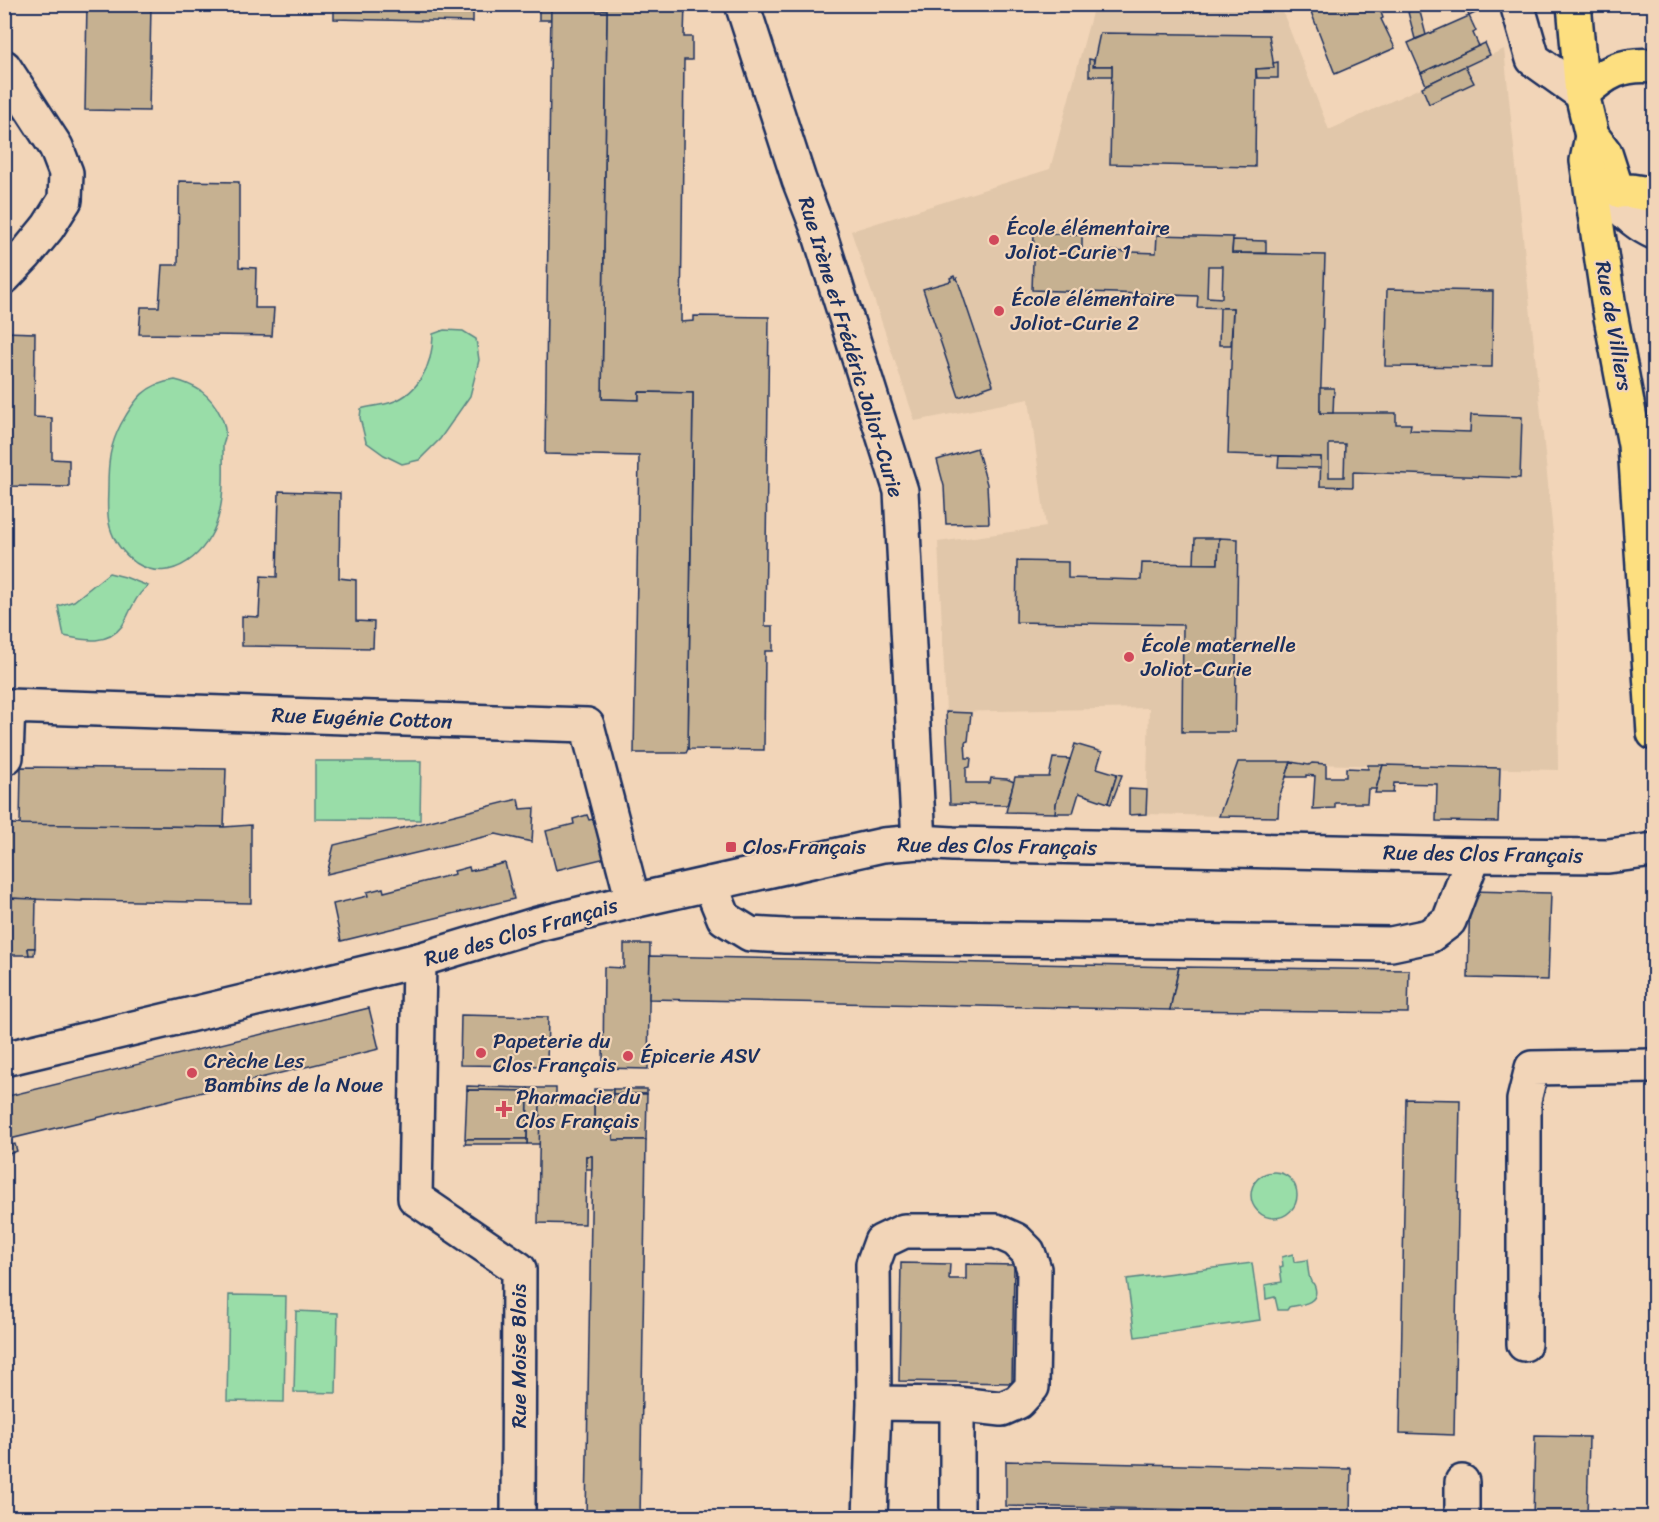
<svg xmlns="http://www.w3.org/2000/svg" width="1659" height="1522" viewBox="0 0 1659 1522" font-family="Sriracha,sans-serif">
<rect width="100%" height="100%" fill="#f2d5b8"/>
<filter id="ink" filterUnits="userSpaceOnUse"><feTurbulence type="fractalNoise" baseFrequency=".0167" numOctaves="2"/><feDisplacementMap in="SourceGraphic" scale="12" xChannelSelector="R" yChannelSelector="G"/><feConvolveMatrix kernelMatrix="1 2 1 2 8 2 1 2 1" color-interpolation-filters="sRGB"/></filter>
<g filter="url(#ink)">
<!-- built -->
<path fill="#e1c7aa" d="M1094 5H1280L1329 130 1504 49 1556 563 1558 770 1238 762 1219 816 1146 814 1149 708 946 712 938 542 1046 527 1029 399 915 421 851 231 1050 169Z"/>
<!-- green -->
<g fill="#99dda8" stroke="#5a8683" stroke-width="1.5">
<path d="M444 330 463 331 476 339 479 360 470 396 440 439 419 460 402 464 384 455 366 442 360 418 361 409C370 406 377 406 385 404 418 397 433 365 433 334Z"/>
<path d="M175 380C184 382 193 386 201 391 216 402 231 427 223 445 223 469 225 494 218 518 209 552 172 586 136 563 124 554 114 542 110 527 106 514 108 499 108 486 108 462 110 445 121 424 135 399 145 384 175 380Z"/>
<path d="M109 573 125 577 148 586C141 591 137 597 133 605 129 612 126 620 122 626 107 646 83 640 64 636L58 606 74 601Z"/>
<path d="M315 761H421L420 820 315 819Z"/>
<circle cx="1274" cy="1195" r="23"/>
<path d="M1293 1254 1294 1262 1307 1260C1308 1266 1308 1273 1310 1279 1313 1287 1312 1279 1315 1287 1320 1304 1300 1305 1289 1307L1287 1310H1278L1275 1297 1266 1299 1265 1285 1282 1282 1280 1267 1283 1266 1282 1257Z"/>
<path d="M1252 1263 1260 1320 1135 1337 1127 1279Z"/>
<path d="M229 1295 286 1296 284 1402 227 1401Z"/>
<path d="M296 1311 338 1313 336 1393 294 1392Z"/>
</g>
<!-- building -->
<g fill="#c6b191" stroke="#1b2f5e" stroke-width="1.5" fill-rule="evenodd">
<path d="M87 4H151L149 111 85 110Z"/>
<path d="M334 4H473V22L334 19Z"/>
<path d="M539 4H685L684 37H692V60H684L681 322 694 321V316L769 317 765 626H773V651H765L764 750 688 749 693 393 639 392V400L602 399 607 10 551 9V20H539Z"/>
<path d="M1308 4H1378L1383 18 1381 19 1395 48 1335 74Z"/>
<path d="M1464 4H1494L1469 16Z"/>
<path d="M1419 8 1426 35 1415 39 1408 12Z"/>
<path d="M551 9 607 10 602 399 639 400V392L693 393 688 749 686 753H634L639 456 545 454Z"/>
<path d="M1469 16 1476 31 1473 33 1479 46 1421 73 1408 43Z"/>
<path d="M1100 33 1269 35 1274 68 1256 69 1255 167 1110 164 1112 66H1093Z"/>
<path d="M1485 43 1490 55 1426 85 1421 73Z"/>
<path d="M1089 59 1094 60 1093 66H1112V76H1089Z"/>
<path d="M1278 62V78H1257L1256 69 1274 68 1273 63Z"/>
<path d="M1465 66 1474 83 1429 104 1422 87Z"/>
<path d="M179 181 239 182V267L256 268 255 308H274L272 336 139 334 141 307H159L162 265H178Z"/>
<path d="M1034 233 1082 235V250L1156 253 1157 235 1233 237 1232 253 1325 255 1320 413H1396V424H1411L1410 430 1470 432 1471 415 1522 417 1520 478 1353 472V487L1320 486 1321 457 1228 454 1233 308 1197 307 1198 296 1032 290ZM1208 266H1223L1222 298 1207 297ZM1329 444H1345L1344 477H1329Z"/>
<path d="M1233 240 1266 241V253H1232Z"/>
<path d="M954 276 955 279 957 278 993 385 959 397 923 289 951 281 950 278Z"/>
<path d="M1387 289 1493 291 1492 367 1385 366Z"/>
<path d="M1220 308H1233L1231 345H1219Z"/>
<path d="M4 332 35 333 34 417 52 418V459L69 460V487L4 486Z"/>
<path d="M1320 388H1334L1333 413H1320Z"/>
<path d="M977 448 987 484 989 523 946 524 944 486 937 460Z"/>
<path d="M1279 456 1321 457V468L1278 467Z"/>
<path d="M279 491 340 493 339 578 356 580V621L374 622 373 648 242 646V616L259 617 261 576 277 577Z"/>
<path d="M1195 538H1219L1218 564H1194Z"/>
<path d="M1219 538 1238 539 1235 732H1182L1183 625 1016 622 1017 561 1068 562V578L1141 580 1142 563 1218 564Z"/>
<path d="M946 712 971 713 968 741 965 742 966 758H971L970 767 966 768V783H990L991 778 1007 779 1014 782 1007 805 950 804Z"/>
<path d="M1075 744 1102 752 1097 768 1117 774 1108 803 1079 793 1073 813H1055L1056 803Z"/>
<path d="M1053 758 1070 759 1056 803 1055 813 1006 812 1015 777H1049Z"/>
<path d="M1238 762H1291L1279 798 1278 817 1219 816Z"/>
<path d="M1291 762 1309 765 1312 763 1326 764V777H1346V768L1368 769V765H1383L1376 789H1368L1367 803H1335V808L1313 809 1315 776 1306 775V777H1286Z"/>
<path d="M1383 765 1500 768 1498 822 1436 821 1437 784 1394 783 1393 793H1375Z"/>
<path d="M21 767 226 769 224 827 20 825Z"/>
<path d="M1117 774 1122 775 1111 804 1108 803Z"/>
<path d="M1129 789 1147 790 1146 814 1129 815Z"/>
<path d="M518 799 520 809 534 808 532 842 496 834 327 874 334 845Z"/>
<path d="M587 815 589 820 599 818 610 857 556 870 546 831 574 824 573 819Z"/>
<path d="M4 824 224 827 251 825V903L82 900V901L4 898Z"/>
<path d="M505 863 514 899 341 941 333 904 368 896 367 892 383 888 384 892 455 874 454 871 469 867 470 871Z"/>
<path d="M1470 891 1551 893 1548 980 1468 978Z"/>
<path d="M4 898 36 899 35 948H28L29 955H4Z"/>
<path d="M624 944H650L648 1069 603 1068 604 967 624 968Z"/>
<path d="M28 948H35L34 955H29Z"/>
<path d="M650 956 1179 967 1170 1010 649 999Z"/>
<path d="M1179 967 1409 970 1408 1013 1170 1010Z"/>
<path d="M369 1008 379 1049 10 1139 4 1117V1097Z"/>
<path d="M461 1015 548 1017 547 1066 460 1065Z"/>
<path d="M467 1086 528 1088V1091L467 1090Z"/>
<rect x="528" y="1088" width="28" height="13"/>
<path d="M594 1089H613L612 1102H594Z"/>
<rect x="613" y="1089" width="34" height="5"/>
<path d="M467 1090 528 1091 527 1139H465Z"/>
<path d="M613 1094H647L646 1140H613V1130L594 1129V1102H612Z"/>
<path d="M556 1096 594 1097V1102L556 1101Z"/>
<path d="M1406 1099 1460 1100 1454 1435 1400 1433Z"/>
<path d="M528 1101H540V1144H527Z"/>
<path d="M540 1101 594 1102V1129L613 1130V1140H646L640 1518H586L592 1156H586L585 1224 538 1223Z"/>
<path d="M4 1123 10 1145 15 1144 17 1151 4 1156Z"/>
<path d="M466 1139H527V1144H465Z"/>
<rect x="586" y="1156" width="6" height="13"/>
<path d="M901 1263 950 1264 949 1279H966V1264L1014 1265 1012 1383 899 1381Z"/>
<path d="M1535 1436 1589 1437 1587 1518H1533Z"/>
<path d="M1006 1461 1349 1469V1467L1351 1468 1350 1513 1006 1506Z"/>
</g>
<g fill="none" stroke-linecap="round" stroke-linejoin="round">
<!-- minor casing -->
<g stroke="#1b2f5e" stroke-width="38">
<g id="minor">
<path d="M742 4 799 180 818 229 901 491 919 842"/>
<path d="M1517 4 1533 59 1582 94"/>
<path d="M4 67 56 147 66 173 65 200 48 227 26 254 4 277"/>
<path d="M1620 191 1619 206C1630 217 1640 226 1654 232"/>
<path d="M4 757H6L8 706 587 725 633 901"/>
<path d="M710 884 724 918 750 934 785 936 1391 944 1429 936 1449 921 1474 855"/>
<path d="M419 960 415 1198 519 1269 518 1518"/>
<path d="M4 1059 419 960 538 924 633 901 883 845 919 842 953 844 1474 855 1608 856 1654 850"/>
<path d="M1524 1344V1100L1532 1068 1654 1066"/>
<path d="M957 1404V1518"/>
<path d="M870 1518 874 1403 873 1264 881 1242 904 1231H996L1016 1240 1028 1252 1034 1269 1032 1387 1018 1402 1002 1409 957 1404 874 1403"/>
<path d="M1462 1518V1482"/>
</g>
</g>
<!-- major casing -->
<g stroke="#1b2f5e" stroke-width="38">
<g id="major">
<path d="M1574 4 1582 94 1592 136 1605 153 1614 181 1620 191C1635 189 1641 195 1654 194"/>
<path d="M1582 94C1606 72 1622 63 1654 66"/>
<path d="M1592 136 1587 161 1609 307 1635 445 1654 733"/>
</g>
</g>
<!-- minor -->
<use href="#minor" stroke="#f2d5b8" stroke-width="33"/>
<!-- major -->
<use href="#major" stroke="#fddf80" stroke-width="33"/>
</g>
</g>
<!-- markers -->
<g fill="#d1495b" stroke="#f2d5b8" stroke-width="2">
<circle cx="994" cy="240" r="6"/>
<circle cx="999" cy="311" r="6"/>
<circle cx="1129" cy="657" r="6"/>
<rect x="725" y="841" width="12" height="12" rx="3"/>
<circle cx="481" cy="1053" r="6"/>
<circle cx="628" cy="1056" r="6"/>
<circle cx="192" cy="1073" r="6"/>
<path d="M501 1100h6v6h6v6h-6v6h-6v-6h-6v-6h6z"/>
</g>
<g text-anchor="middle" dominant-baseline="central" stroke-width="4.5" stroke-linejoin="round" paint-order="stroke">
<!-- poi labels -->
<g font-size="21" fill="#1b2f5e" stroke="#f2d5b8" text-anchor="start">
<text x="1006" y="228">École élémentaire<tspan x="1006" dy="24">Joliot-Curie 1</tspan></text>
<text x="1011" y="299">École élémentaire<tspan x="1011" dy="24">Joliot-Curie 2</tspan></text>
<text x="1141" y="645">École maternelle<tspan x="1141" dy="24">Joliot-Curie</tspan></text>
<text x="743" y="847">Clos Français</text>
<text x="493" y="1041">Papeterie du<tspan x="493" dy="24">Clos Français</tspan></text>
<text x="640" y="1056">Épicerie ASV</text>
<text x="204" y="1061">Crèche Les<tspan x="204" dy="24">Bambins de la Noue</tspan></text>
<text x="516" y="1097">Pharmacie du<tspan x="516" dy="24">Clos Français</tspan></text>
</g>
<!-- street labels -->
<g font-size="21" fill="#1b2f5e" stroke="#f2d5b8">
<text transform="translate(1614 326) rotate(80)">Rue de Villiers</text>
<text transform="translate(851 347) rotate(73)">Rue Irène et Frédéric Joliot-Curie</text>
<text transform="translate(362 718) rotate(2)">Rue Eugénie Cotton</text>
<text transform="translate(997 846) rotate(1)">Rue des Clos Français</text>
<text transform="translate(1483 854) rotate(1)">Rue des Clos Français</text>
<text transform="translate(521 932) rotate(-16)">Rue des Clos Français</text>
<text transform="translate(519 1356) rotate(-90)">Rue Moise Blois</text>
</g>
</g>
<!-- margin -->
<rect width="1659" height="1522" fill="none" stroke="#f2d5b8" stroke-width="24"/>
<rect x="12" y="12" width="1635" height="1498" fill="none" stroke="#1b2f5e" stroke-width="2" filter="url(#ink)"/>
</svg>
